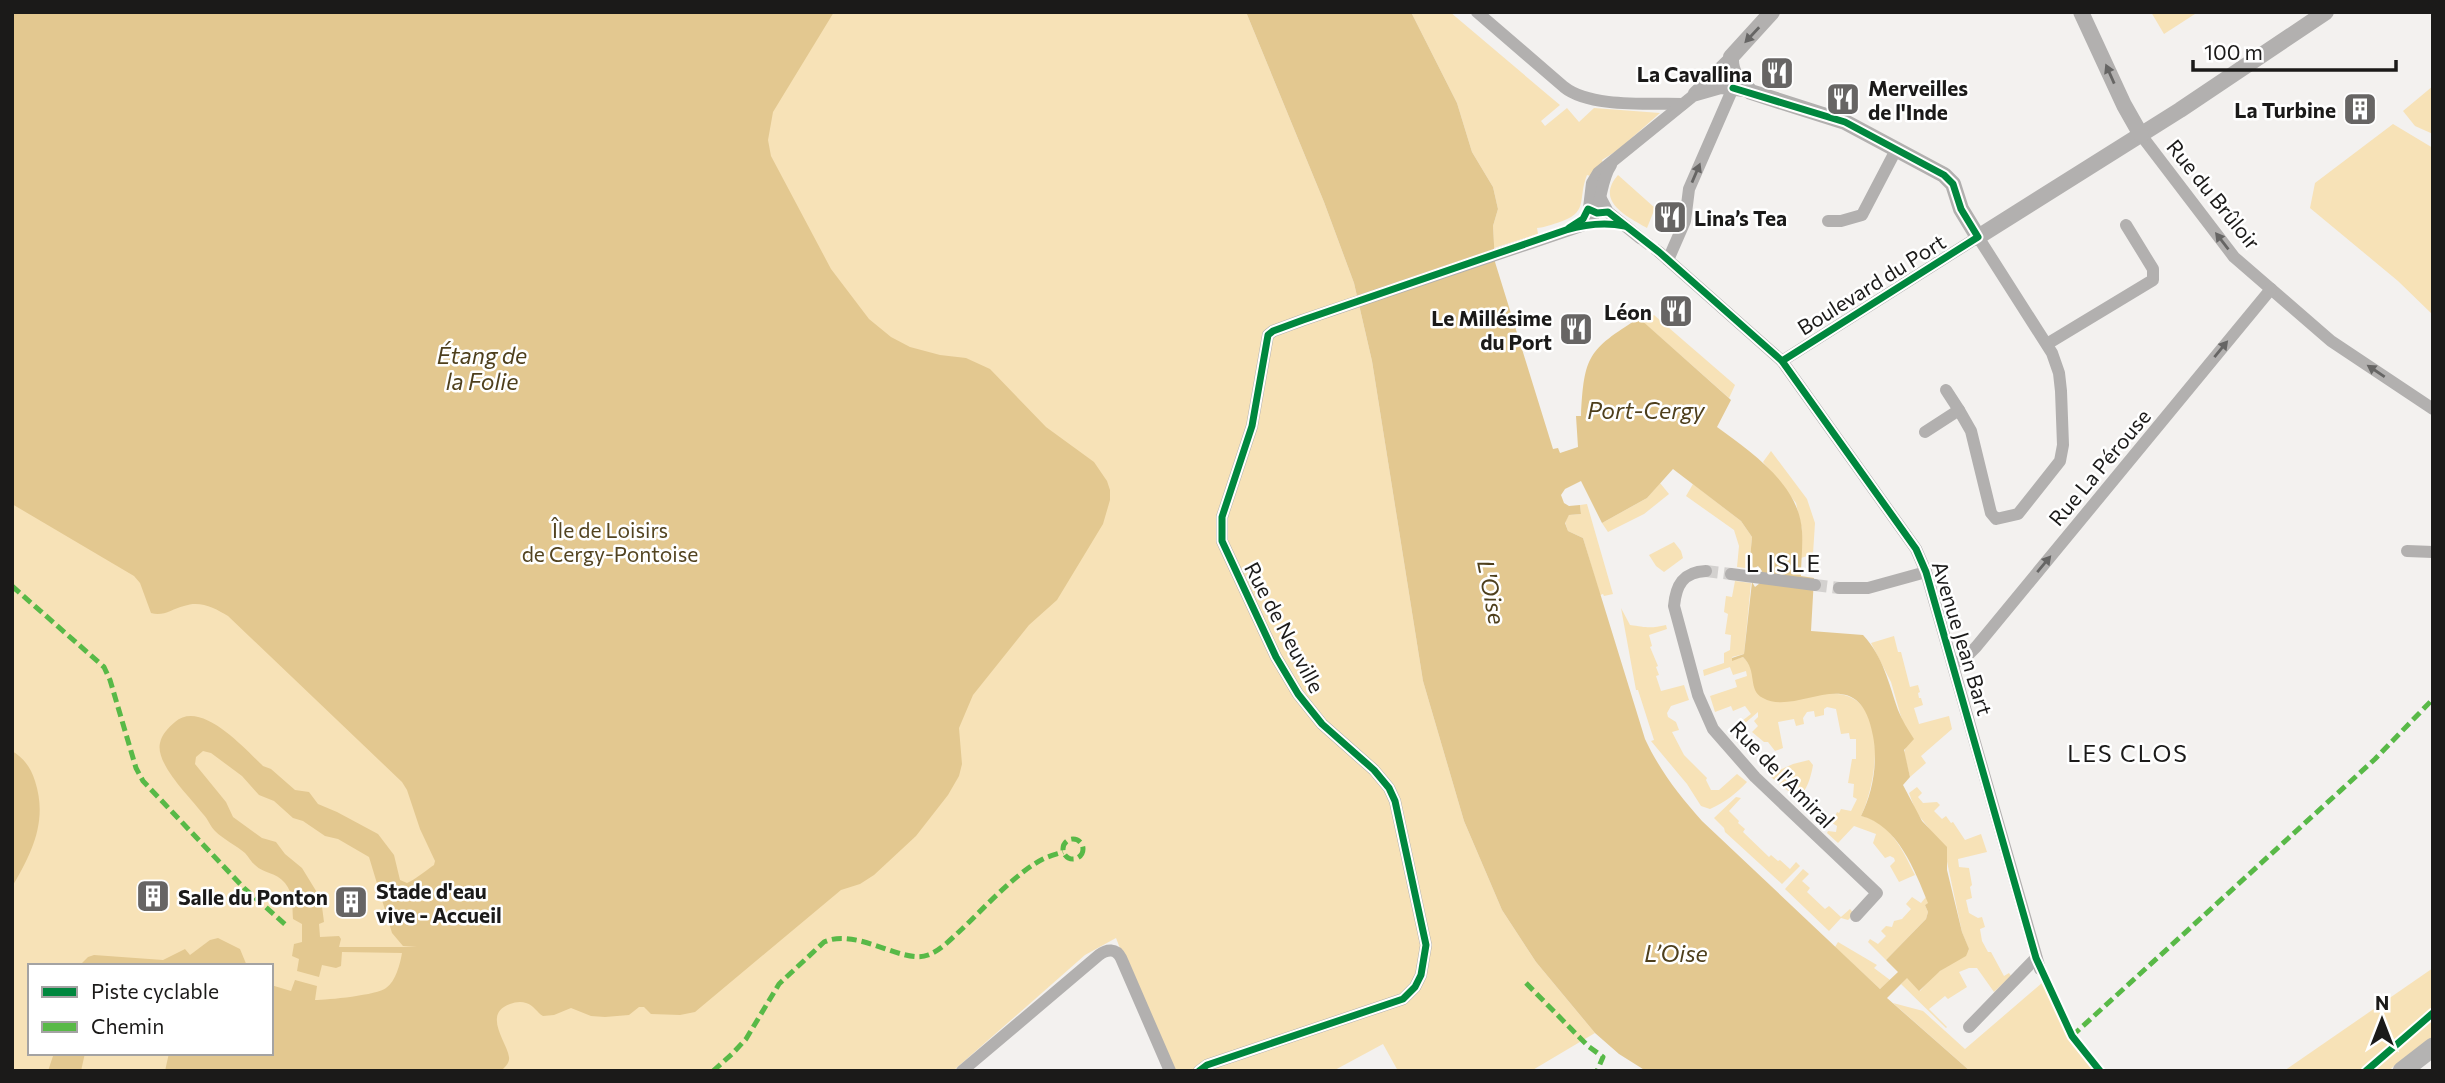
<svg xmlns="http://www.w3.org/2000/svg" width="2445" height="1083" viewBox="0 0 2445 1083" font-family="Commissioner,sans-serif">
<rect width="100%" height="100%" fill="#f3f1ef"/>
<!-- green -->
<g fill="#f7e2b7" fill-rule="evenodd">
<path d="M12 12H1246L1324 202 1354 283 1372 361 1423 681 1464 821 1502 910 1536 962 1595 1033 1531 1071H1398L1383 1044 1333 1071H1171L1159 1049 1116 938 1085 955 953 1071H12ZM30 966H271V1053H30Z"/>
<path d="M1411 12H1450L1548 95 1560 105 1541 121 1545 126 1567 108 1579 122 1594 108 1660 113 1618 150 1602 160 1603 163 1591 176 1587 175C1577 200 1590 213 1557 223 1550 225 1542 228 1537 228L1538 234 1494 248 1493 226 1498 209 1493 187 1472 152 1457 103Z"/>
<path d="M2151 12H2198L2164 34Z"/>
<path d="M2433 86V134L2415 126 2403 111Z"/>
<path d="M2393 124 2433 148V315L2398 281 2310 208 2315 183Z"/>
<path d="M1618 175 1655 208 1647 228C1626 216 1595 201 1618 175Z"/>
<path d="M1654 315 1735 385 1729 398 1642 321Z"/>
<path d="M1771 451 1807 499 1815 523 1813 554 1801 558 1802 530 1796 503 1763 462Z"/>
<path d="M1660 483 1669 494 1644 514 1608 532 1602 523 1647 498Z"/>
<path d="M1693 484 1741 521 1752 537 1750 559 1753 569 1737 567 1739 546 1734 530 1686 496Z"/>
<path d="M1587 504 1613 594 1604 596 1603 594 1600 595 1583 538 1568 531 1565 522 1569 515 1581 514 1580 505Z"/>
<path d="M1674 542 1681 551 1683 558 1664 572 1656 566 1649 555Z"/>
<path d="M1735 581 1751 583 1744 654 1732 657 1733 660 1743 657C1751 665 1754 673 1754 684L1779 702C1799 698 1824 690 1844 695 1889 706 1876 785 1861 816 1890 821 1903 851 1915 875L1899 882 1890 866 1895 861 1894 858 1890 856 1885 858 1873 843 1876 834 1854 826 1838 843 1827 833 1828 831 1836 832 1837 826 1832 823 1837 812 1839 813 1841 809 1851 811 1857 799 1853 797 1854 784 1848 783 1852 759H1856V739H1850L1849 733 1841 734 1836 709 1827 707 1824 709V715L1815 717 1814 711 1807 712 1803 718 1804 724 1796 726 1794 719 1778 722 1783 748 1775 751 1768 742H1764L1752 732 1758 726 1754 721 1758 717V712L1744 724 1742 721 1751 714 1745 706 1733 711 1731 706 1715 712 1710 696 1737 687 1735 680 1747 676 1746 671 1733 675 1730 667 1704 676 1703 670 1724 663V653L1730 650 1731 635 1725 634 1728 614 1724 612 1726 596 1732 597Z"/>
<path d="M1621 608 1630 625C1645 627 1650 629 1666 625L1667 629 1649 635 1652 646 1650 647 1658 666 1656 667 1659 675 1656 676 1661 691 1684 685 1689 700 1671 706 1667 713 1668 717 1676 722 1679 730 1672 732 1684 755 1707 778 1706 780 1711 790H1719L1737 774 1747 782C1737 793 1724 803 1710 809L1701 806 1687 784 1651 741 1654 740 1638 690H1636Z"/>
<path d="M1894 636 1898 652H1901L1910 687 1918 685 1920 692 1918 693 1919 698H1921L1923 705 1914 708 1919 724 1949 716 1952 729 1921 756 1926 763 1910 777 1904 753 1906 746 1902 720 1891 682 1871 643Z"/>
<path d="M1809 760 1813 765C1811 777 1807 790 1798 799L1771 777 1773 773 1793 764Z"/>
<path d="M1917 787 1922 793 1918 797 1923 803 1937 802 1940 805 1934 811 1942 819 1946 816 1951 823 1953 822 1965 840 1981 834 1987 852 1958 859 1959 867 1969 868 1972 885 1970 887 1972 898 1966 900 1969 913 1978 918 1982 917 1985 927 1980 929 1982 941 1988 952H1991L2004 976 2009 973 2011 976 1994 992 1977 968H1969L1959 972 1967 987 1948 999 1945 996 1929 1009 1947 1027 1946 1028 1901 984 1907 977 1920 991 1933 976 1969 950 1962 932 1946 857 1935 836 1916 812 1909 793Z"/>
<path d="M1736 797 1741 798 1729 811 1739 821 1738 823 1745 829 1743 832 1769 857 1771 855 1778 861 1780 860 1790 869 1796 862 1800 866 1782 884 1725 832 1724 828 1714 818Z"/>
<path d="M1803 869 1809 874 1802 881 1810 888 1807 892 1825 909 1829 906 1841 917 1850 909 1854 914 1848 920 1841 918 1829 931 1785 889Z"/>
<path d="M1912 897 1921 903 1926 897 1929 903 1925 905 1928 912 1926 919 1886 960 1868 942 1870 939 1878 944 1886 936 1881 931 1886 926 1892 927 1894 921 1902 919 1911 909 1906 904Z"/>
<path d="M1838 942 1877 965 1874 968 1890 980 1880 989 1835 947Z"/>
<path d="M2433 968V1036L2388 1071H2284Z"/>
<path d="M2049 977 2078 1038 2106 1071H1970L1893 1003 1923 1011 1965 1049Z"/>
</g>
<!-- water -->
<g fill="#e3c890" fill-rule="evenodd">
<path d="M12 12H834L773 112 768 140 771 156 831 269 869 319 891 337 910 347 940 355 966 358 990 369 1046 427 1094 462 1107 481 1110 490V500L1103 524 1057 600 1029 625 973 695 959 728 962 764 959 776 948 795 916 836 874 875 860 884 841 890 695 1012 680 1015 651 1014 644 1007H639L629 1015 605 1017 591 1016 571 1008 554 1015 543 1016C537 1013 534 1005 526 1003 521 1001 515 1002 510 1004 482 1014 507 1042 509 1057 510 1063 505 1067 501 1071H165L169 1053H271V985L291 991 295 980 317 986 315 1000C327 1000 378 995 386 988 396 981 400 964 402 953L342 952 341 966 336 968 322 965 319 977 297 971 299 959 292 956 294 944 302 942V924L293 919C292 906 294 894 285 883 276 872 264 874 255 865 251 862 249 857 245 853 236 845 224 840 215 831 210 826 208 819 203 814 191 798 155 764 160 743 162 734 168 728 175 722 201 699 245 749 263 766L271 769 295 790 309 792 318 804 337 812 378 834 394 855 400 880 407 883C413 881 428 869 434 865L435 861 420 829 407 790 402 782 228 616C215 608 200 600 184 606 172 609 163 617 151 613L140 583 134 576 12 504ZM203 751 211 753 242 776 259 795 274 801 293 818 303 821 325 836 338 839 369 857 392 933 403 946 417 947H339L341 939 339 936 320 937 319 924 324 922 321 899 302 868 285 854 276 842 262 838 233 817 226 802 195 764 196 757Z"/>
<path d="M1246 12H1411L1457 103 1472 152 1493 187 1498 209 1493 226 1495 262 1553 449 1558 448 1560 453 1578 447 1576 416H1581C1584 356 1588 350 1639 318L1731 400 1717 427C1752 453 1799 484 1802 531 1803 546 1801 561 1801 576L1814 578 1811 631 1863 635C1883 656 1889 684 1898 710 1902 720 1908 730 1914 739L1904 750 1910 777 1903 785 1922 821 1947 847V870L1962 932 1969 949 1966 956 1940 971 1919 991 1907 978 1887 998 1970 1071H1646L1619 1054 1595 1033 1536 962 1502 910 1464 821 1423 681 1372 361 1354 283 1324 202ZM1673 469 1741 521 1752 537 1750 559 1753 569 1758 566 1762 571 1760 583 1755 587 1752 582 1744 654 1732 658V661L1743 657C1758 671 1747 690 1763 698 1798 718 1859 656 1873 736 1878 762 1873 792 1861 816 1898 825 1915 871 1928 903L1925 905 1928 912 1926 919 1886 960 1898 972 1880 989 1702 821C1679 795 1660 771 1645 739L1583 538 1568 531 1565 523 1569 515 1581 514 1580 505 1569 506 1564 503 1561 495 1565 489 1581 481 1602 523 1647 498Z"/>
<path d="M12 751C24 758 31 768 35 781 48 821 32 853 12 887Z"/>
<path d="M218 938 240 949 247 966H79L88 957 94 955 163 960 185 949 190 955 210 940Z"/>
<path d="M54 1053H85L81 1071H48Z"/>
</g>
<g fill="none" stroke-linecap="round" stroke-linejoin="round">
<!-- minor-tunnel -->
<g stroke="#d3d1cf" stroke-width="12" stroke-dasharray="12 6" stroke-linecap="butt">
<path d="M1640 238 1659 252"/>
<path d="M1706 571 1731 574"/>
<path d="M1815 585 1839 588"/>
</g>
<!-- minor -->
<g stroke="#b2b0af" stroke-width="12">
<path d="M1477 12 1564 87C1590 108 1649 103 1683 104"/>
<path d="M1694 93 1731 57"/>
<path d="M2141 135 2234 257 2331 341 2433 409"/>
<path d="M1599 195 1608 212 1640 238"/>
<path d="M1589 208 1592 183 1598 173 1693 96 1721 88 1751 92"/>
<path d="M1828 221H1841L1862 215 1897 148"/>
<path d="M1659 252 1782 361 1916 549 1926 572 2040 969"/>
<path d="M1668 260 1685 221 1689 189 1733 88"/>
<path d="M2047 344 2153 280V269L2126 225"/>
<path d="M1782 361 1978 237 2052 353 2059 373 2061 391 2063 445 2060 461 2018 514 1996 519 1991 513 1971 431 1959 410 1925 432"/>
<path d="M1946 390 1959 410"/>
<path d="M2407 551 2433 552"/>
<path d="M1706 571C1683 572 1676 585 1674 606L1698 695 1713 729 1755 777 1877 893 1856 916"/>
<path d="M1731 574 1815 585"/>
<path d="M1839 588H1868L1926 572"/>
<path d="M1953 664 1965 658 1976 647 2271 289"/>
<path d="M1969 1027 2036 958"/>
<path d="M962 1071 1099 955C1107 949 1116 948 1121 958L1170 1071"/>
<path d="M1199 1071 1207 1065 1403 999 1415 987 1421 975 1426 945 1395 801 1389 788 1374 770 1322 724 1298 694 1276 657 1222 541V517L1252 426 1268 335 1273 331 1303 320 1587 224C1603 210 1599 182 1611 165"/>
</g>
<!-- tertiary -->
<g stroke="#b2b0af" stroke-width="16">
<path d="M1772 12 1731 57C1730 74 1739 81 1751 92L1845 122 1944 175 1953 184 1961 209 1978 237 2180 110 2326 12"/>
<path d="M2081 12 2124 105 2141 135"/>
</g>
<!-- primary -->
<path stroke="#b4b3b2" stroke-width="19" d="M2402 1071 2433 1047"/>
<!-- quiet -->
<g stroke="#58b947" stroke-width="5" stroke-dasharray="10 5" stroke-linecap="butt">
<path d="M12 586 104 667 110 680 136 768 143 781 244 888 287 926"/>
<circle cx="1073" cy="849" r="10"/>
<path d="M1526 983 1588 1046 1603 1057 1597 1071"/>
<path d="M2072 1036 2375 759 2433 699"/>
<path d="M713 1071 732 1054 746 1039 779 984 824 942C857 927 903 965 928 955 940 951 952 938 962 929 984 908 1017 872 1043 859 1049 856 1057 854 1063 852"/>
</g>
<!-- cycleway casing -->
<g stroke="#fff" stroke-width="11">
<g id="cycleway">
<path d="M1733 88 1845 122 1944 175 1953 184 1961 209 1978 237 1782 361"/>
<path d="M1569 228 1583 219 1588 209 1597 213 1608 212 1659 252 1782 361 1916 549 1926 572 2036 958 2072 1036 2100 1071"/>
<path d="M1199 1071 1207 1065 1403 999 1415 987 1421 975 1426 945 1395 801 1389 788 1374 770 1322 724 1298 694 1276 657 1222 541V517L1252 426 1268 335 1273 331 1303 320 1566 230C1586 224 1605 222 1625 226"/>
<path d="M2366 1071 2433 1013"/>
</g>
</g>
<!-- cycleway -->
<use href="#cycleway" stroke="#00873e" stroke-width="7"/>
</g>
<!-- one-way arrows -->
<defs><path id="oneway-solid" d="M-6-.8H1V-3.2L6.5 0L1 3.2V.8H-6Z" transform="scale(1.75)"/></defs>
<g fill="#666564">
<use href="#oneway-solid" transform="translate(1752 35) rotate(133)"/>
<use href="#oneway-solid" transform="translate(2110 74) rotate(-114)"/>
<use href="#oneway-solid" transform="translate(1696 173) rotate(-67)"/>
<use href="#oneway-solid" transform="translate(2222 241) rotate(-128)"/>
<use href="#oneway-solid" transform="translate(2221 349) rotate(-51)"/>
<use href="#oneway-solid" transform="translate(2376 371) rotate(-146)"/>
<use href="#oneway-solid" transform="translate(2044 564) rotate(-50)"/>
</g>
<!-- icons -->
<defs>
<g id="restaurant-square" transform="scale(1.75)"><rect x="-9" y="-9" width="18" height="18" rx="4" fill="#676564" stroke="#fff"/><path d="M-5-6h1v4h1v-4h1v4h1v-4h1v5L-1.5 .5V6h-2V.5L-5-1ZM5-6V6H3V1.5H1.5Q1.5-4 5-6Z" fill="#fff"/></g>
<g id="building-square" transform="scale(1.75)"><rect x="-9" y="-9" width="18" height="18" rx="4" fill="#676564" stroke="#fff"/><path d="M-4-6H4V6H1V3H-1V6H-4ZM-2.5-4.3h1.7v1.8h-1.7ZM.8-4.3h1.7v1.8H.8ZM-2.5-1h1.7V.8h-1.7ZM.8-1h1.7V.8H.8Z" fill="#fff"/></g>
</defs>
<g fill-rule="evenodd">
<use href="#restaurant-square" x="1777" y="73"/>
<use href="#restaurant-square" x="1843" y="99"/>
<use href="#building-square" x="2360" y="109"/>
<use href="#restaurant-square" x="1670" y="217"/>
<use href="#restaurant-square" x="1676" y="311"/>
<use href="#restaurant-square" x="1576" y="329"/>
<use href="#building-square" x="153" y="896"/>
<use href="#building-square" x="351" y="902"/>
</g>
<g text-anchor="middle" dominant-baseline="central" stroke-width="5" stroke-linejoin="round" paint-order="stroke">
<!-- poi labels -->
<g font-size="21" font-weight="bold" fill="#1b1a19" stroke="#fff" text-anchor="end">
<text x="1752" y="73">La Cavallina</text>
<text x="1868" y="87" text-anchor="start">Merveilles<tspan x="1868" dy="24">de l'Inde</tspan></text>
<text x="2336" y="109">La Turbine</text>
<text x="1694" y="217" text-anchor="start">Lina’s Tea</text>
<text x="1652" y="311">Léon</text>
<text x="1552" y="317">Le Millésime<tspan x="1552" dy="24">du Port</tspan></text>
<text x="376" y="890" text-anchor="start">Stade d'eau<tspan x="376" dy="24">vive - Accueil</tspan></text>
<text x="178" y="896" text-anchor="start">Salle du Ponton</text>
</g>
<!-- street labels -->
<g font-size="21" fill="#1b1a19" stroke="#fff">
<text transform="translate(2214 194) rotate(51)">Rue du Brûloir</text>
<text transform="translate(1871 284) rotate(-32)">Boulevard du Port</text>
<text transform="translate(2099 467) rotate(-50)">Rue La Pérouse</text>
<text transform="translate(1285 627) rotate(62)">Rue de Neuville</text>
<text transform="translate(1963 638) rotate(73)">Avenue Jean Bart</text>
<text transform="translate(1783 774) rotate(46)">Rue de l'Amiral</text>
</g>
<!-- park labels -->
<g font-size="21" fill="#534421" stroke="#fff">
<text x="610" y="529">Île de Loisirs<tspan x="610" dy="24">de Cergy-Pontoise</tspan></text>
</g>
<!-- water labels -->
<g font-size="23" font-style="italic" fill="#4e3f1c" stroke="#fff">
<text x="482" y="355">Étang de<tspan x="482" dy="26">la Folie</tspan></text>
<text x="1646" y="410">Port-Cergy</text>
<text transform="translate(1492 592) rotate(79)">L'Oise</text>
<text x="1676" y="953">L’Oise</text>
</g>
<!-- neighbourhood labels -->
<g font-size="23" letter-spacing="2" fill="#1b1a19" stroke="#fff">
<text x="1784" y="563">L ISLE</text>
<text x="2128" y="753">LES CLOS</text>
</g>
</g>
<!-- border -->
<rect width="2445" height="1083" fill="none" stroke="#1b1a19" stroke-width="28"/>
<!-- legend -->
<rect x="28" y="964" width="245" height="91" fill="#ffffff" stroke="#a4a3a3" stroke-width="2"/>
<rect x="42" y="987" width="35" height="10" fill="#00873e" stroke="#a4a3a3" stroke-width="2"/>
<text x="91" y="999" font-size="21" fill="#1b1a19">Piste cyclable</text>
<rect x="42" y="1022" width="35" height="10" fill="#58b947" stroke="#a4a3a3" stroke-width="2"/>
<text x="91" y="1034" font-size="21" fill="#1b1a19">Chemin</text>
<!-- north arrow -->
<g transform="translate(2382 1020)" stroke="#ffffff" stroke-width="5" paint-order="stroke">
<path d="M0-5L12 26L0 18L-12 26Z" fill="#1b1a19"/>
<text y="-10" font-size="19" font-weight="bold" text-anchor="middle" fill="#1b1a19">N</text>
</g>
<!-- scale -->
<path d="M2193 60v10h203v-10" fill="none" stroke="#1b1a19" stroke-width="3.5"/>
<text x="2204" y="60" font-size="21" fill="#1b1a19" stroke="#ffffff" stroke-width="5" paint-order="stroke">100 m</text>
</svg>
